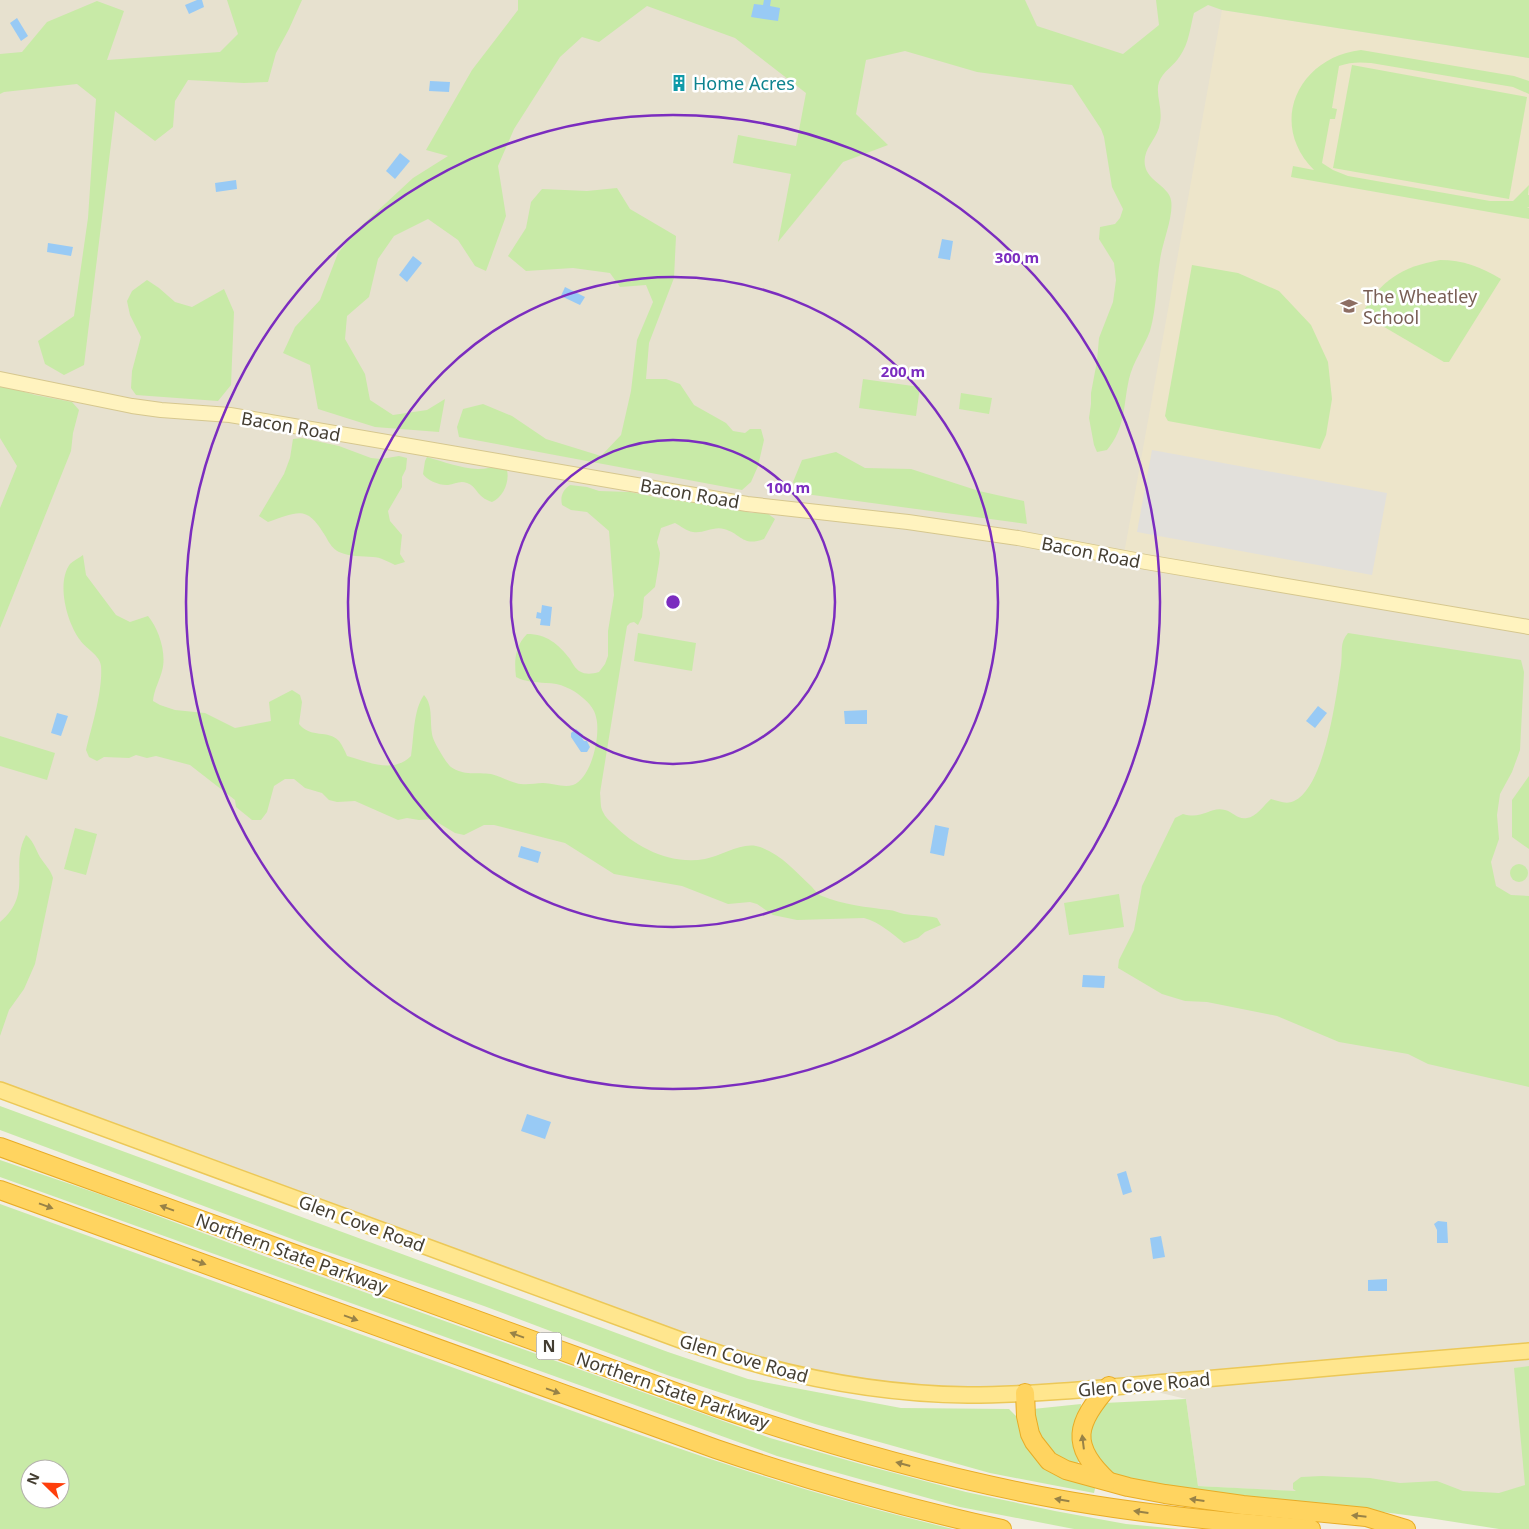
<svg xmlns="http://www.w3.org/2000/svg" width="1529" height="1529" viewBox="0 0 1529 1529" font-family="'Noto Sans',sans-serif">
<rect width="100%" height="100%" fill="#f2eee2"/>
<!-- residential -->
<path fill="#e7e1cf" d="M0 0H1529V1504L1198 1486 1186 1399 1128 1385 997 1394 795 1374 0 1090Z"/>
<!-- education -->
<path fill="#ede5ca" d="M1222 10 1529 58V628L1124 554Z"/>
<!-- green -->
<g fill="#c8eaa7" fill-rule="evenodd">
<path d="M227 0H302L289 29 276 53 268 82 244 83 188 80 175 101 173 127 155 141 115 111 84 365 64 375 45 364 38 341 74 316 88 218 96 99 77 84 4 92 0 94V54L22 52 47 22 97 1 124 11 107 60 220 52 238 34Z"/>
<path d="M518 0H1025L1037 26 1123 54 1159 25 1156 0H1529V58L1222 10 1208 5 1194 13C1190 28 1189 43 1180 56 1174 66 1163 71 1159 82 1155 94 1163 108 1160 123 1158 137 1147 145 1145 157 1141 180 1168 184 1171 200 1174 216 1162 243 1160 260 1156 283 1157 307 1150 331 1144 347 1133 362 1129 379 1123 406 1126 427 1107 450L1097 452 1094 445 1089 418 1091 404V393L1097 361 1099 338 1113 302 1116 280 1114 263 1099 239 1100 227 1115 224 1120 218 1123 209 1112 187 1104 137 1101 129 1072 85 977 72 905 51 866 60 856 114 888 145 843 162 778 242 791 174 733 163 738 135 796 146 806 93 735 38 647 6 599 42 582 37 560 57 514 129 498 166 506 216 486 271 475 266 458 240 428 219 394 236 378 259 369 297 347 316 345 339 365 374 370 400 393 415 427 410 445 399 439 432 375 427 318 409 310 365 283 353 295 327 320 300 338 253 359 228 413 178 448 156 426 150 472 70 518 10Z"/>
<path d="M1361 50 1514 76 1529 81V94L1513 87 1371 63C1360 62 1350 62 1339 66L1332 108 1337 109 1335 119H1330L1322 163 1333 170 1348 176 1490 201H1513L1529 185 1528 195H1529V207L1527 208H1529V219L1291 177 1293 166 1314 170C1267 123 1299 57 1361 50Z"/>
<path d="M1352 65 1527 97 1509 199 1333 168Z"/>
<path d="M617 188 630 209 676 236 674 278 649 343 646 379H666L680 384 694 405 726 423 733 431 745 433 750 429H761L764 440 758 466 751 482 742 490 459 437 457 427 463 409 483 404 512 416 546 439 601 456 621 435 631 391 637 340 653 302 646 285 620 287 610 273 573 268 526 271 508 256 526 228 531 202 542 189 587 191Z"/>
<path d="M1440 260C1463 260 1481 267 1501 279L1449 362H1444L1362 314C1381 280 1401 267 1440 260Z"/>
<path d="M1192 265 1238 273 1279 291 1311 325 1328 362 1332 399 1326 435 1320 449 1168 421 1165 416Z"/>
<path d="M147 280 159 288 175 302 192 307 224 289 234 312 231 385 218 401 136 395 131 388 132 371 141 337 130 315 127 301 132 291Z"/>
<path d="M863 379 920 387 916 416 859 408Z"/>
<path d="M0 385 35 395 72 402 79 410 73 433 71 451 0 628V508L17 466 0 438Z"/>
<path d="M961 393 992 398 989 414 959 409Z"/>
<path d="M302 438 339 446 371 458 381 459 399 456 407 458 406 469 402 477V487L388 511 390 521 402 535 400 554 405 562 395 565C389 562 380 557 373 557 362 556 350 557 339 552 333 549 329 543 326 537 307 505 300 511 268 522L259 516 284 474 290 458 293 439Z"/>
<path d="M836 452 865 468 911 469 979 491 1024 501 1027 524 798 493 793 482 802 460Z"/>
<path d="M427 457C444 462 460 468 478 469 488 469 497 465 506 467 511 479 504 497 492 502 476 497 477 486 467 483 460 480 455 484 448 485 441 486 426 480 423 474L425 461Z"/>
<path d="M570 485 587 487 599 491 630 492 664 499 718 505 752 513H767L775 519 764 539C742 547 742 534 724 529 713 526 703 534 693 532 686 531 681 526 675 523L661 528 657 542 660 553 659 563 655 587 644 597 642 617 638 625 634 622 630 623 627 626 600 793C601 800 600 807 603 812 605 817 609 820 613 824 636 848 671 865 705 859 721 856 740 843 756 846 778 851 796 872 811 886 815 890 817 894 822 896 843 905 867 907 889 910 894 910 899 913 904 914 915 916 926 915 937 918L941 925 925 932 918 938 904 943C891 933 881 923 864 918L797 920 773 915 757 904 750 902 728 904 682 886 614 874 565 843 494 825H484L464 835 455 833 432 819 419 820 407 818 398 820 355 801 337 802 329 800 322 793 305 788 294 779H285L274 786 267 812 261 820H252L236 807 235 800 190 765 156 756 147 758 136 755 129 758 104 757 97 761 89 757 86 750C92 726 103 690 101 666 100 655 86 649 80 640 67 623 56 583 70 564 73 561 79 558 83 555L86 575 116 615 130 622 148 616C159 629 167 654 162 671 159 682 154 690 153 701L160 705 175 710 205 713 235 728 271 721 269 702 292 690 300 695 302 702 299 724C311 739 328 729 339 741 342 745 345 751 347 756 369 762 393 774 411 756 414 738 413 710 424 695 434 706 429 724 433 738 435 744 446 763 451 767 463 776 478 772 491 774 500 776 508 781 516 783 526 786 534 783 543 783 553 783 563 788 573 785 592 778 601 734 596 717 595 710 589 703 583 698 573 689 560 683 546 683 534 682 526 682 516 677 514 660 515 646 527 634 547 634 558 644 570 659 572 663 576 669 579 671 586 675 592 674 599 672L605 664 608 656V631L614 595 609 531 587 512 571 510 562 505C560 496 563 490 570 485Z"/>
<path d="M638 633 696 643 692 671 634 661Z"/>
<path d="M1348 633 1521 660 1524 672 1520 750 1512 772 1500 794 1497 815 1499 839 1491 862 1496 886 1511 895 1529 896V1087L1428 1064 1408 1054 1339 1042 1277 1016 1207 1002 1185 1001 1162 994 1118 968 1119 960 1134 930 1142 886 1175 818 1183 814C1203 820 1210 806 1225 810 1233 812 1238 820 1247 818 1256 817 1264 805 1271 799 1279 801 1286 805 1294 801 1325 787 1336 697 1341 665 1343 653 1339 643 1348 633Z"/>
<path d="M0 736 55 753 47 780 0 766Z"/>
<path d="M1529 776V849L1512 837V800Z"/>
<path d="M75 828 97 834 86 875 64 869Z"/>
<path d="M26 835C35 842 36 852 42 860 47 867 51 871 53 878L35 964 24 989 9 1010 0 1036V922C34 893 9 867 26 835Z"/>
<circle cx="1519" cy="873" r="9"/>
<path d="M1119 894 1124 927 1069 935 1064 903Z"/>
<path d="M0 1106 668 1352 748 1379 901 1408 1009 1409 1016 1416 1019 1415 1023 1438 1039 1463 1060 1473 1096 1484 1094 1493 990 1473 815 1424 667 1375 484 1306 308 1245 0 1130Z"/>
<path d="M0 1160 105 1196 264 1256 770 1438 864 1465 966 1492 1055 1511 1126 1524 1179 1529H1074L960 1507 777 1456 0 1177Z"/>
<path d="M0 1204C152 1259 305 1314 457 1369 622 1429 782 1489 953 1529H0ZM30 1469H60V1499H30Z"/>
<path d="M1529 1366V1529H1499L1429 1518 1313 1503 1207 1494 1134 1480 1112 1474 1091 1452 1088 1435 1094 1417 1104 1403 1186 1399 1198 1486 1296 1491 1293 1489V1483L1301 1477 1322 1476 1370 1478 1400 1483 1437 1481 1463 1491 1499 1493 1525 1485 1514 1368Z"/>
<path d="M1081 1404 1080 1460 1074 1468 1059 1461 1033 1430V1409Z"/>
</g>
<!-- parking -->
<path fill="#e2e0db" d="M1152 450 1387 493 1372 575 1137 532Z"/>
<!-- water -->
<g fill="#98caf5">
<path d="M197 0H202L204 7 189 14 185 5Z"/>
<path d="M764 0H771L770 6 780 8 778 21 751 17 754 4 763 5Z"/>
<path d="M17 18 28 36 21 41 10 23Z"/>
<path d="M430 81 450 82 449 92 429 91Z"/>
<path d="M400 153 410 161 395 179 386 171Z"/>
<path d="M236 180 237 189 216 192 215 183Z"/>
<path d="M942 239 953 241 950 260 938 258Z"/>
<path d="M48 243 73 247 71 256 47 252Z"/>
<path d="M413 256 422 263 407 282 399 275Z"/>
<path d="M565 287 585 297 580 305 561 296Z"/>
<path d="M542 605 552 607 550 626 540 625 541 619 536 618 537 612 541 613Z"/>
<path d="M1318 706 1327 713 1315 728 1306 721Z"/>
<path d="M867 710V724H845L844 711Z"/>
<path d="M57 713 68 716 61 736 51 733Z"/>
<path d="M576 729 583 735 582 738 584 741H587L590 747 587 752H581L571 737V733Z"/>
<path d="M935 825 949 828 944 856 930 853Z"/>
<path d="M521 846 541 852 538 863 518 857Z"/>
<path d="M1083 975 1105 976 1104 988 1082 987Z"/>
<path d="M527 1114 551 1122 545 1139 521 1131Z"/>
<path d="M1126 1171 1132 1192 1123 1195 1117 1174Z"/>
<path d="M1438 1221 1447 1222 1448 1243H1437V1230L1434 1224Z"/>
<path d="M1161 1236 1165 1257 1153 1259 1150 1238Z"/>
<path d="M1387 1279V1291H1368V1280Z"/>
</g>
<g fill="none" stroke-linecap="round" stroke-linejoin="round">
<!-- secondary casing -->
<g stroke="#d6c78e" stroke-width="16">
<path id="secondary" d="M0 379 132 406 161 410 230 415 747 504 908 522 1018 538 1146 562 1529 627"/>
</g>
<!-- primary casing -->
<g stroke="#ecc857" stroke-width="18">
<path id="primary" d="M0 1090 694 1345C782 1375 874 1394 968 1395 1047 1395 1126 1385 1204 1379 1312 1369 1421 1360 1529 1351"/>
</g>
<!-- highway casing -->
<g stroke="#e8ac26" stroke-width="20">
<g id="highway">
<path d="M0 1147 719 1408C819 1442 921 1472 1026 1493 1120 1512 1215 1521 1311 1529"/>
<path d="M0 1190 716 1449C810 1481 905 1508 1002 1529"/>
<path d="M1025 1393 1026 1416 1030 1434 1034 1442 1049 1461 1066 1470 1128 1487 1165 1494 1243 1505 1366 1517 1406 1529"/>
<path d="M1108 1481C1069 1445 1076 1423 1109 1386"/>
</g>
</g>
<!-- secondary -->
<use href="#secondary" stroke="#fff3bf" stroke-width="14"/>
<!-- primary -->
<use href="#primary" stroke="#ffe68e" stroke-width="15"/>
<!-- highway -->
<use href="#highway" stroke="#ffd460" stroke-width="18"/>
</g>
<!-- one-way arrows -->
<defs><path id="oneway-solid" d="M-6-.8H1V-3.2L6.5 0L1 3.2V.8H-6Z" transform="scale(1.25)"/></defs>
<g fill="#988247">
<use href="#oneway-solid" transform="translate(46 1206) rotate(20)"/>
<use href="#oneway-solid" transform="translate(167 1208) rotate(-160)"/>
<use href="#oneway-solid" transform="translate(199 1262) rotate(20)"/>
<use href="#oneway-solid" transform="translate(351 1318) rotate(20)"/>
<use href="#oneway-solid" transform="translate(517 1335) rotate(-160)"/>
<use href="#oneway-solid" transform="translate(553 1391) rotate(20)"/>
<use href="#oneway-solid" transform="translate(1083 1442) rotate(-97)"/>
<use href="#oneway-solid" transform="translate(903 1464) rotate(-165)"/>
<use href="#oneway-solid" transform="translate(1062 1500) rotate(-170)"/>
<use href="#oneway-solid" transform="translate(1197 1500) rotate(-172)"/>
<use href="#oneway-solid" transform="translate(1141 1512) rotate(-172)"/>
<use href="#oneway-solid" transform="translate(1359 1516) rotate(-174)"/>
</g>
<!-- distance rings -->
<g fill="none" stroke="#7b2cbf" stroke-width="2.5">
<circle cx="673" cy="602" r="162"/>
<circle cx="673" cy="602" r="325"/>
<circle cx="673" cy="602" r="487"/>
</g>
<!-- icons -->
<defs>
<g id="building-bare" transform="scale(1.35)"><path d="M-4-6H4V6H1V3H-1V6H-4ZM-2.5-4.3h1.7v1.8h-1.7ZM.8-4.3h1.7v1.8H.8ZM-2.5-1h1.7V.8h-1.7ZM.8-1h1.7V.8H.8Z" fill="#0f9aa8" stroke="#fff" stroke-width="2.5" paint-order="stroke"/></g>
<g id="school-bare" transform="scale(1.35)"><path d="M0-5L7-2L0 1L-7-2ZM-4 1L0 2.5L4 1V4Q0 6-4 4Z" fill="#8d6e63" stroke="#fff" stroke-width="2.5" paint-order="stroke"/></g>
</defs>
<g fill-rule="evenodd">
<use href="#building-bare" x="679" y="83"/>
<use href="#school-bare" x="1349" y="306"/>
</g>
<g text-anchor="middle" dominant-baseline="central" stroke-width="5" stroke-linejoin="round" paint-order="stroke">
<!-- shield labels -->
<rect fill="#fff" stroke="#7c7870" stroke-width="1" x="536.5" y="1332.5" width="25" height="27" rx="4"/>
<g font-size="16" font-weight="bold" fill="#443e32">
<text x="549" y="1346">N</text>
</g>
<!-- culture labels -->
<g font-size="18" fill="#0d838f" stroke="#fff" text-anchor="start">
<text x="693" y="83">Home Acres</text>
</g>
<!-- education labels -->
<g font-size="18" fill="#785e54" stroke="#fff" text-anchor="start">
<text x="1363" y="296">The Wheatley<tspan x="1363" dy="21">School</tspan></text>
</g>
<!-- street labels -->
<g font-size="18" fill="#443e32" stroke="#fff">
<text transform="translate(291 426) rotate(10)">Bacon Road</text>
<text transform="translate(690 493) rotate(10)">Bacon Road</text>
<text transform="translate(1091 552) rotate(11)">Bacon Road</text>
<text transform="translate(362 1223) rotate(20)">Glen Cove Road</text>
<text transform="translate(292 1253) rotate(20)">Northern State Parkway</text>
<text transform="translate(744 1358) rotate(16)">Glen Cove Road</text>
<text transform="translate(1144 1384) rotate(-5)">Glen Cove Road</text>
<text transform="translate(673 1390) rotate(19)">Northern State Parkway</text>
</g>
</g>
<circle cx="673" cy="602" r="8" fill="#7b2cbf" stroke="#fff" stroke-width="2.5"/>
<g font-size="15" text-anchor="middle" font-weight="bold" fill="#7b2cbf" stroke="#fff" stroke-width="5" stroke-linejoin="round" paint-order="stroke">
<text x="1017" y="263">300 m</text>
<text x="903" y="377">200 m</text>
<text x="788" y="493">100 m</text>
</g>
<!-- north arrow -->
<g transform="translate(45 1484) rotate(293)"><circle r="24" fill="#ffffff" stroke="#b4b2ad"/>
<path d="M0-4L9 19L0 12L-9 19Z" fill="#ff3f0c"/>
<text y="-8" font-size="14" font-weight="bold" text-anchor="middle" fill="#443e32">N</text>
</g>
</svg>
